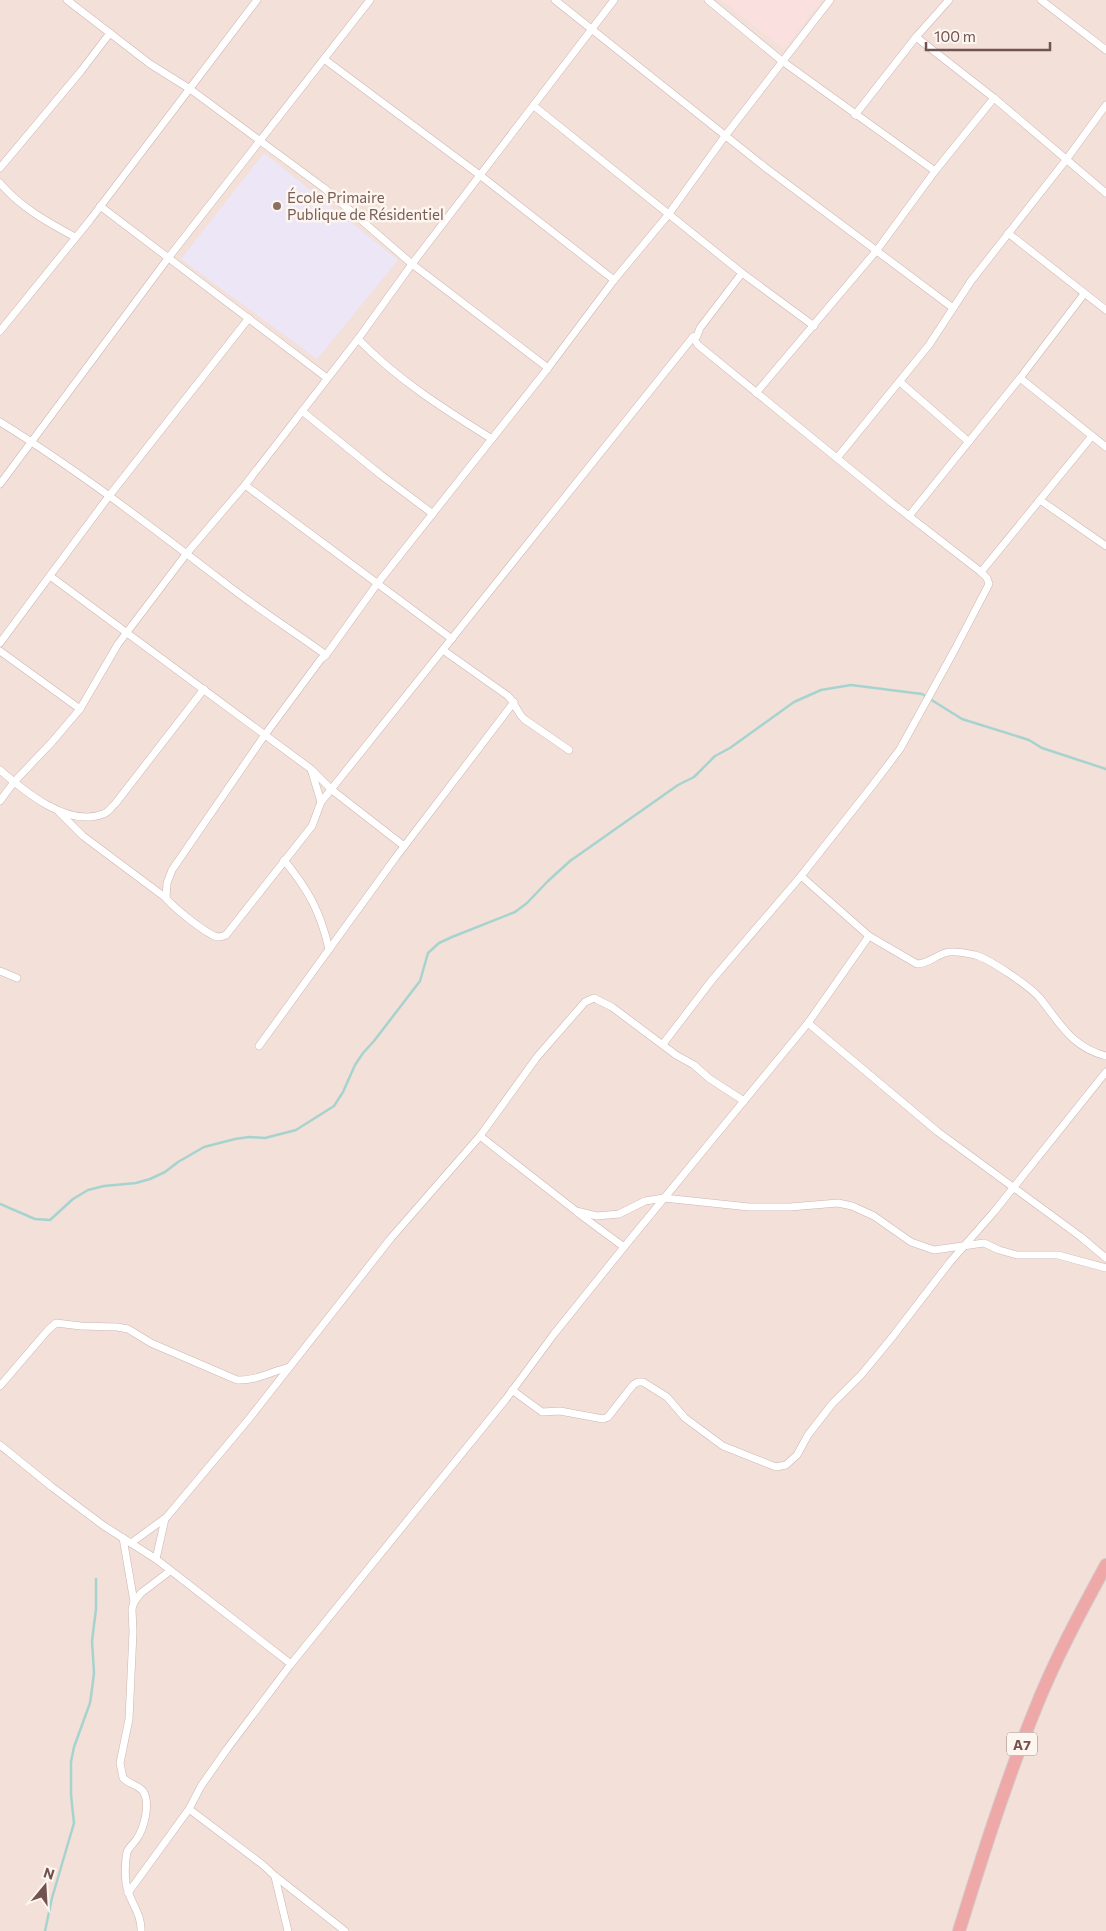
<svg xmlns="http://www.w3.org/2000/svg" width="1106" height="1931" viewBox="0 0 1106 1931" font-family="Commissioner,sans-serif">
<rect width="100%" height="100%" fill="#fbf0ea"/>
<!-- residential -->
<rect fill="#f2e0d9" x="0" y="0" width="1106" height="1931"/>
<!-- commercial -->
<path fill="#fae0df" d="M721 0H822L784 49Z"/>
<!-- education -->
<path fill="#ede6f7" d="M264 153 398 260 317 359 181 259Z"/>
<g fill="none" stroke-linecap="round" stroke-linejoin="round">
<!-- stream -->
<g stroke="#a7d3cf" stroke-width="2.5">
<path d="M0 1204 35 1219 50 1220 73 1199 88 1190 104 1186 136 1183 150 1179 165 1172 178 1162 204 1147 235 1139 249 1137 265 1138 296 1130 334 1106 343 1092 355 1065 363 1053 374 1041 420 981 428 953 439 943 452 937 515 912 527 903 548 881 570 861 678 785 694 777 715 756 730 748 794 702 821 690 851 685 922 694 962 719 1029 740 1042 748 1106 769"/>
<path d="M45 1931 52 1898 74 1823 71 1795V1762L74 1747 90 1703 92 1689 94 1673 92 1641 96 1609V1579"/>
</g>
<!-- street casing -->
<g stroke="#ccb6b1" stroke-width="8">
<g id="street">
<path d="M67 0 150 64 190 89 324 188 412 264 548 368"/>
<path d="M555 0 766 168 953 308"/>
<path d="M708 0 782 61 935 171"/>
<path d="M1041 0 1106 50"/>
<path d="M916 37 994 98 1106 193"/>
<path d="M324 59 481 176 614 280"/>
<path d="M534 106 742 273 814 326"/>
<path d="M855 115 916 37 949 0"/>
<path d="M0 168 81 71 110 33"/>
<path d="M0 183C20 207 47 222 75 237"/>
<path d="M100 206 327 378"/>
<path d="M1008 233 1106 310"/>
<path d="M0 331 90 220 257 0"/>
<path d="M358 339C398 380 444 409 492 439"/>
<path d="M1020 378 1106 447"/>
<path d="M900 382 969 442"/>
<path d="M756 393 877 250 935 171 994 98"/>
<path d="M302 411 381 475 433 514"/>
<path d="M0 422C79 471 153 528 226 584 258 609 293 631 326 655"/>
<path d="M837 458 929 345 971 281 1066 160 1106 105"/>
<path d="M0 484 169 257 370 0"/>
<path d="M245 485 452 639"/>
<path d="M1040 500 1106 546"/>
<path d="M909 516 1020 378 1084 294"/>
<path d="M981 572 1092 436"/>
<path d="M50 576 311 769 332 790 404 846"/>
<path d="M0 643 109 496 249 318"/>
<path d="M443 650 508 696C515 703 517 712 524 719L569 750"/>
<path d="M0 651 80 709"/>
<path d="M311 769 321 802 312 826 226 935C223 936 221 937 218 937 207 935 173 907 166 898L167 883 172 870 264 736 321 659 326 655 377 584 548 368 614 280 668 215 725 136 830 0"/>
<path d="M0 770C24 791 68 828 103 814 108 813 111 807 115 804L204 689"/>
<path d="M0 801 14 782 52 742 80 709 118 644 187 553 245 485 358 339 412 264 614 0"/>
<path d="M321 802 693 337"/>
<path d="M59 812 83 836 166 898"/>
<path d="M284 860C309 891 320 911 329 949"/>
<path d="M869 936 917 964C928 964 935 956 945 953 953 950 966 953 975 955 990 959 1029 986 1039 997 1060 1023 1071 1047 1106 1056"/>
<path d="M0 971 17 978"/>
<path d="M808 1023 938 1132 1081 1237 1106 1258"/>
<path d="M663 1044 712 980 801 876 872 786 900 749 954 651 989 584 987 578 981 572 892 503 698 345 693 337 697 336 700 328 742 273"/>
<path d="M259 1046 396 857 514 702"/>
<path d="M480 1136 576 1211 597 1216 619 1214 645 1201 664 1198 749 1207H790L838 1203 852 1206 874 1216 911 1242 934 1250 984 1243 999 1250 1017 1255H1058L1106 1268"/>
<path d="M578 1213 624 1247"/>
<path d="M0 1386 48 1330 56 1323 81 1326 117 1327 128 1329 151 1343 237 1380C255 1381 271 1372 289 1367"/>
<path d="M512 1390 542 1412 560 1411 603 1419 608 1417 633 1385 638 1382H643L667 1397 685 1418 723 1446 776 1467 786 1465 797 1455 808 1435 832 1404 861 1375 890 1340 950 1262 993 1213 1106 1072"/>
<path d="M0 1445 52 1487 104 1526 156 1559 291 1664"/>
<path d="M123 1538 134 1602"/>
<path d="M131 1543 164 1519"/>
<path d="M156 1559 165 1519 248 1420 391 1238 480 1136 537 1057 585 1002 594 998 612 1007 676 1055 694 1065 710 1079 744 1101"/>
<path d="M189 1809 263 1865 275 1876 345 1931"/>
<path d="M275 1877 288 1931"/>
<path d="M128 1893 189 1809 201 1786 227 1749 291 1664 506 1399 554 1334 624 1247 808 1023 869 936 801 876"/>
<path d="M141 1931C142 1913 128 1900 126 1883 125 1874 125 1862 127 1852 129 1847 133 1844 136 1840 144 1829 151 1803 143 1791 138 1785 129 1784 123 1778L120 1763 129 1719 133 1632 132 1609 134 1602 141 1593 170 1571"/>
</g>
</g>
<!-- highway casing -->
<g stroke="#d5cbca" stroke-width="14">
<path id="highway" d="M959 1931C982 1857 1005 1784 1034 1712 1054 1661 1080 1613 1106 1565"/>
</g>
<!-- street -->
<use href="#street" stroke="#fff" stroke-width="7"/>
<!-- highway -->
<use href="#highway" stroke="#eea8a7" stroke-width="12"/>
</g>
<!-- markers -->
<circle fill="#8d6e63" stroke="#fdf5f0" stroke-width="2" cx="277" cy="206" r="5"/>
<g text-anchor="middle" dominant-baseline="central" stroke-width="5" stroke-linejoin="round" paint-order="stroke">
<!-- shield labels -->
<rect fill="#fdf5f0" stroke="#9c8480" stroke-width="1" x="1007" y="1732.5" width="30" height="23" rx="4"/>
<g font-size="14" font-weight="bold" fill="#735350">
<text x="1022" y="1744">A7</text>
</g>
<!-- education labels -->
<g font-size="15" fill="#785e54" stroke="#fdf5f0" text-anchor="start">
<text x="287" y="197">École Primaire<tspan x="287" dy="17">Publique de Résidentiel</tspan></text>
</g>
</g>
<!-- north arrow -->
<g transform="translate(45 1886) rotate(18)" stroke="#fdf5f0" stroke-width="4" paint-order="stroke">
<path d="M0-4L9 19L0 12L-9 19Z" fill="#735350"/>
<text y="-8" font-size="14" font-weight="bold" text-anchor="middle" fill="#735350">N</text>
</g>
<!-- scale -->
<path d="M926 42v8h124v-8" fill="none" stroke="#735350" stroke-width="2.5"/>
<text x="934" y="42" font-size="15" fill="#735350" stroke="#fdf5f0" stroke-width="4" paint-order="stroke">100 m</text>
</svg>
